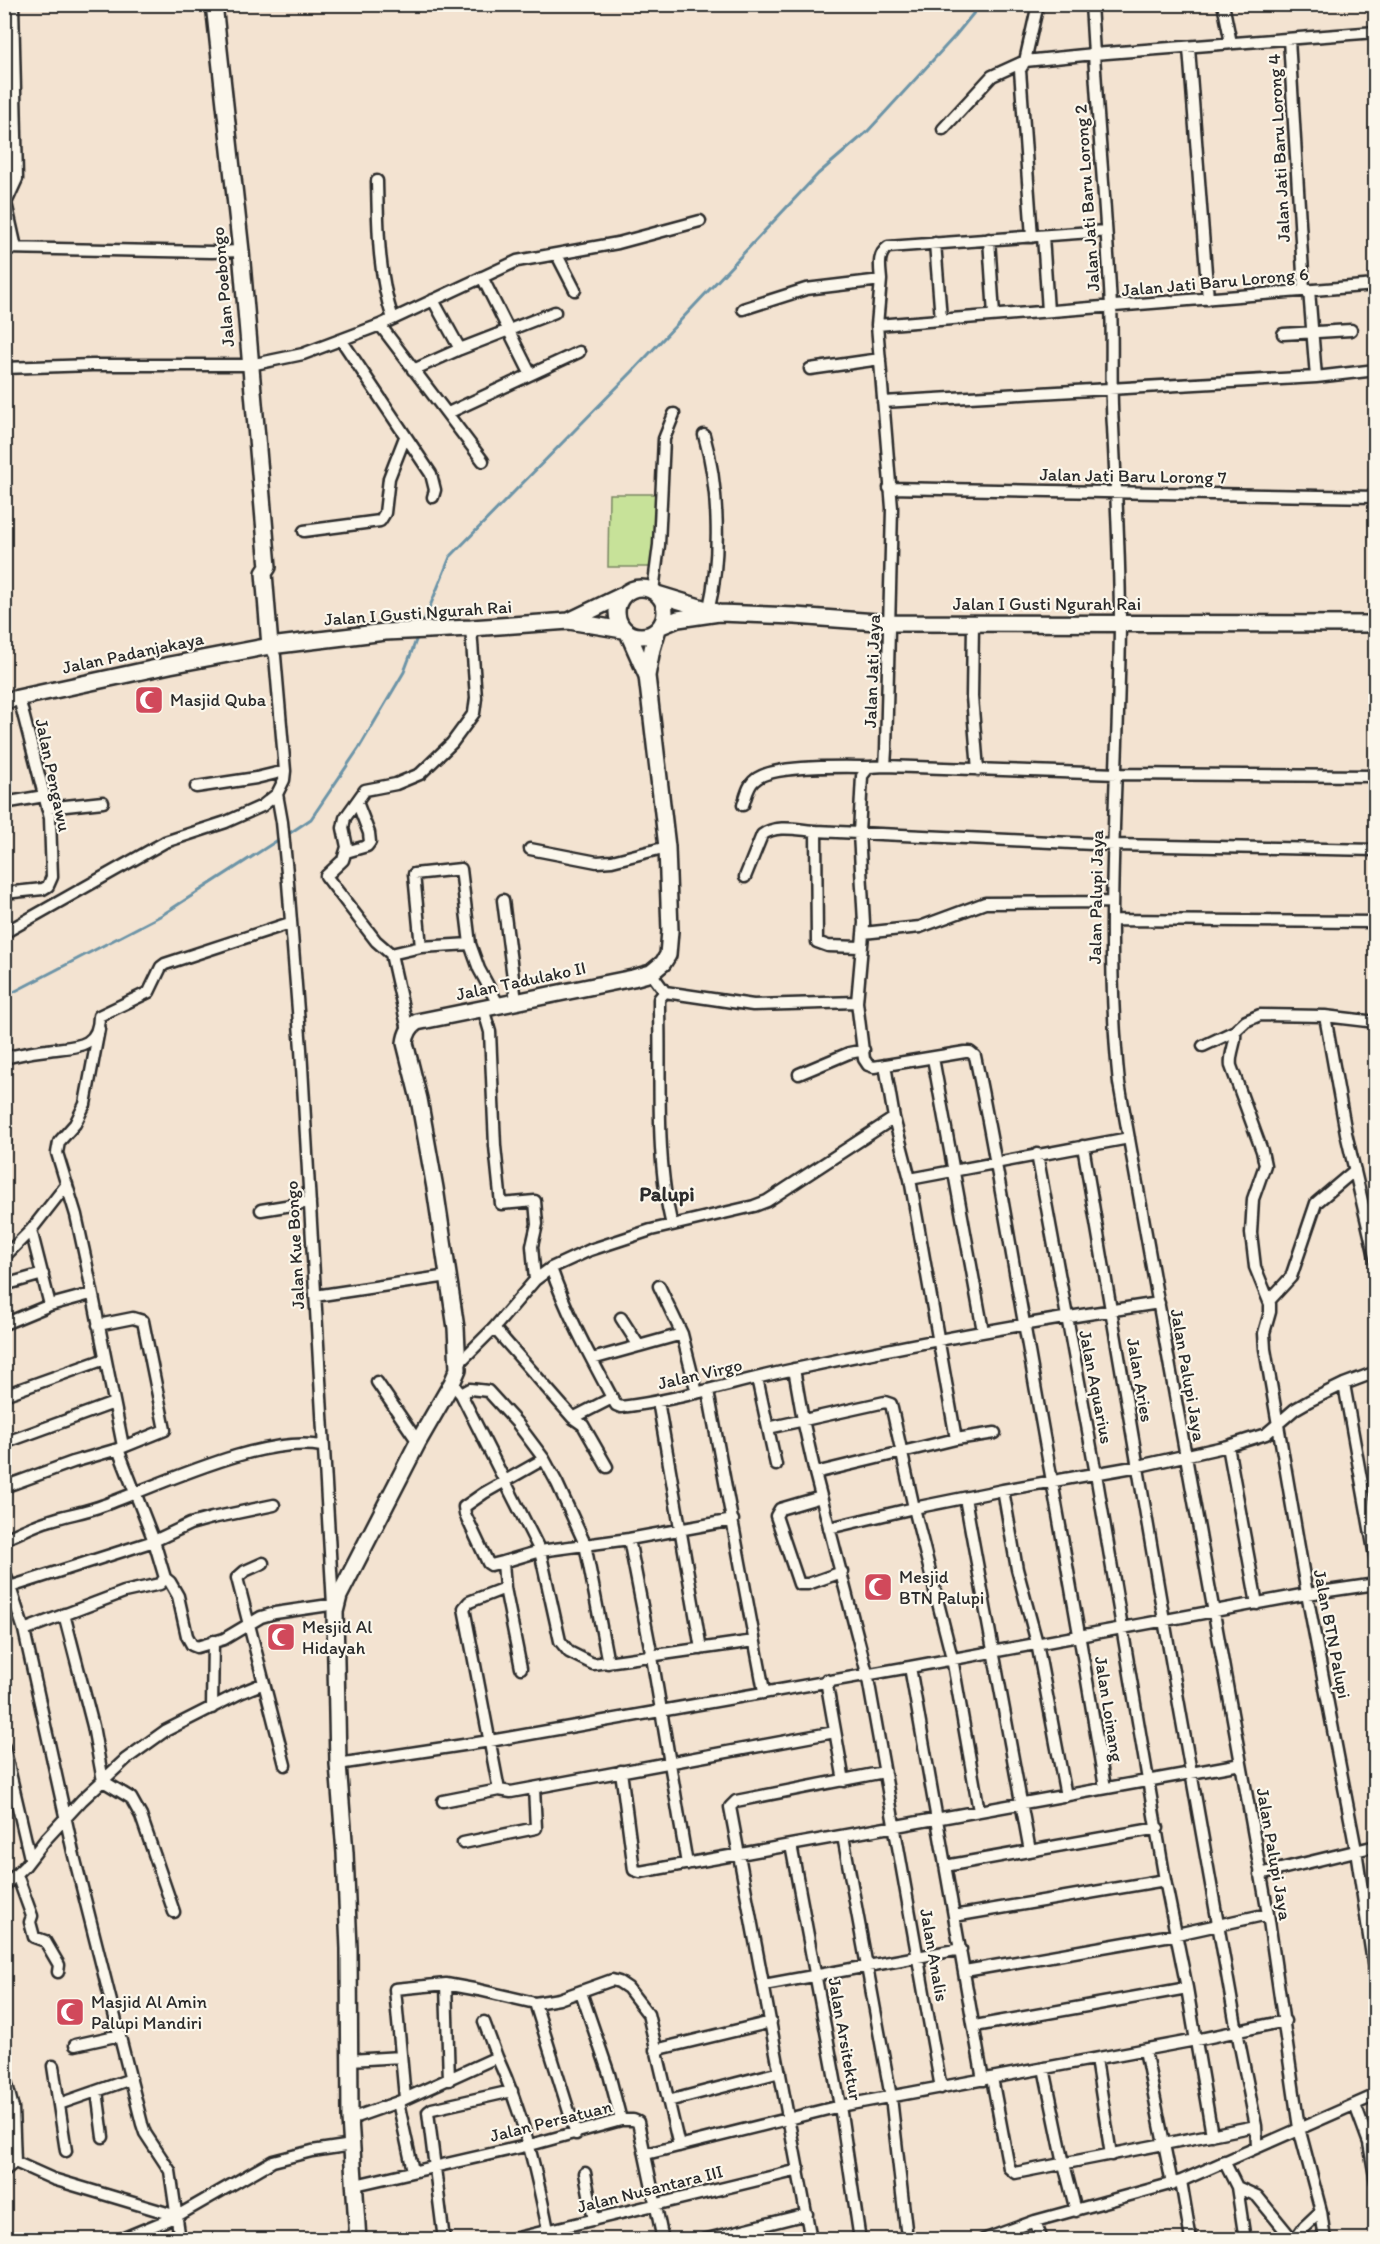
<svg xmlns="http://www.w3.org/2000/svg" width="1380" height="2244" viewBox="0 0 1380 2244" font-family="Itim,sans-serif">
	<rect width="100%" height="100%" fill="#f3e3d1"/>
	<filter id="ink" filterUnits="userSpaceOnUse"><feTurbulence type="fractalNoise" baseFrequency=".0167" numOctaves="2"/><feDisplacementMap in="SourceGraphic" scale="12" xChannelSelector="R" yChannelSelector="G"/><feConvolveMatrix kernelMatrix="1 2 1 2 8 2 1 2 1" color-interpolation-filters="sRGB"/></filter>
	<g filter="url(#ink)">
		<path fill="#c7e299" stroke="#798662" stroke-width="1.5" d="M609,494H658L657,567H608Z"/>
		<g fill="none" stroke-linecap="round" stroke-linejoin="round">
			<path stroke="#6c94a7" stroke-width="3" d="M422,626L450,557L632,372L818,174L868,131L955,36L981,4
				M287,835L311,819L359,748L404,672L418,635
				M4,997L162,915L281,838"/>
			<g stroke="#2b2b2b" stroke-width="15">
				<path id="street" d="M13,4L17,179L6,203L16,248
					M1223,4L1231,43
					M1289,39L1304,290
					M1189,48L1208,299
					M943,129L992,76L1025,61L1038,4
					M377,181C378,228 378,274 393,319
					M1043,236L1048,311
					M1032,237L1020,70L1025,61L1094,54L1091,4
					M989,239L994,315
					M935,243L941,319
					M4,248L212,252L241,251
					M557,255L575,290
					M482,277L530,373
					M881,280C880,267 877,255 888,247L1105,231
					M1309,290L1316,377
					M433,300L460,349
					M743,309L806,289L881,280L877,325L892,508L886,750L885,766L869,767L862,776L859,833L864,923L857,1002
					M380,325L483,461
					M877,325L1376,285
					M1283,334L1351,330
					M342,341L431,474L435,490L433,497
					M4,368L92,365H250L303,354L380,325L517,261L618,243L700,221
					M810,369L880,359
					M413,370L460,349L555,312
					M883,402L1316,377L1376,370
					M448,413L579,352
					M704,435C719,487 721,556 709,608
					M889,488L1376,497
					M304,531L380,521L385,513L389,478L405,437
					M653,591L659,545L664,439L674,414
					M973,623L972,697L978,770
					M885,766L1117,774L1376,776
					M196,787L256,778L285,771
					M277,794L282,822L288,883L301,1049L333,1605
					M4,803L44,796
					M743,805C746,797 748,785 755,780C772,764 847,767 872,767
					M47,808L103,802
					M530,849L597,862L612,861L667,847
					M346,852L367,846L370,842L369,833L357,802
					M745,877L762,835C776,824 799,830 816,831
					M4,893L43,889L48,886L52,877L50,818L19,698
					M503,900L516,1001
					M1112,920L1376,922
					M4,933L165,842L226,822L262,806L277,794L284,780L285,771L275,656L270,646
					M863,933L920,927L985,903L1112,902
					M470,944L479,969L498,1004
					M861,947L828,946L817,942L816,831L1114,845L1376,850
					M391,954L421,947L470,944L461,869L414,874L421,947
					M651,973L665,992L753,1005L857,1002L864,1059L868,1065L874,1067L965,1052H970L975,1056C994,1145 1008,1234 1024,1323C1051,1478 1080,1633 1105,1788
					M665,992L659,999V1012C661,1080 655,1160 672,1225
					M483,1008L490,1032L495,1146L501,1204L535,1201L537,1224L532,1246L535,1280
					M1325,1016L1346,1133L1376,1261
					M99,1029L85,1104L75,1124L59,1142L57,1153L76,1215L86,1261L123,1446
					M408,1030L391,954L376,941L326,876L343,860L347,847L343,828L345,818L365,790L396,784L420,774L452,743L474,713L476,698L471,628
					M1235,1031C1237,1043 1229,1053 1231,1066L1262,1151L1265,1165L1253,1199L1251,1233L1255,1267L1270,1304V1312L1264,1333L1265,1349L1307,1594L1356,1850L1376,1983
					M1203,1046L1235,1031L1246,1021L1260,1015L1325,1016L1376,1022
					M4,1058C18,1055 33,1051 47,1050C73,1046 99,1050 99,1016L149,992L161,967L165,964L290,923
					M933,1058L983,1331
					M885,1065L894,1118L910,1179L956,1439
					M799,1074L849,1053L864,1050
					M4,1140L5,1141
					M1083,1146L1164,1620L1237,2031L1256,2126L1257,2147
					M1037,1154L1096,1474L1165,1880L1187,1988L1212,2135
					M910,1179L1129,1138
					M261,1210L310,1202
					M31,1230L50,1305
					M4,1257L31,1230L67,1184
					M551,1268C567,1315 592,1360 616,1405L621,1407C680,1400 737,1381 795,1369C916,1343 1037,1321 1159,1303
					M4,1285L43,1274
					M659,1286L682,1334
					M315,1296L448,1276
					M1269,1301L1291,1277L1316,1203L1355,1170
					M621,1318L639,1346
					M4,1324L50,1305L91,1294
					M494,1328L573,1418
					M592,1359L682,1334L697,1393
					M458,1364L494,1328L535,1280L551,1268L590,1250L651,1230L754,1206L767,1201L894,1118
					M794,1369L803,1420L815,1473
					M757,1378L776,1465
					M377,1382L418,1442
					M452,1383L461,1394L540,1551L560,1641L569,1652L593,1664L754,1641
					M1344,1384L1376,1562
					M708,1391L764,1691
					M461,1394L470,1389L488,1391L517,1423L544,1459L557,1483L585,1544L608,1663
					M4,1395L105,1359
					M658,1401C672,1483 687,1566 701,1649
					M768,1428L885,1402L891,1404L914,1508L952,1658L979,1811
					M4,1443L114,1403
					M1228,1446L1257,1604
					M118,1449L154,1541L165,1578L170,1582L178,1596L187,1636L192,1645L197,1647L224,1639L261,1617L275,1613L336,1604
					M607,1467L583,1425L573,1418L612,1398
					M4,1487L73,1462L118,1449L165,1430L143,1321L133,1318L98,1325
					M1003,1490L1017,1569L1037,1643L1066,1796
					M821,1497L780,1509L776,1516L799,1584H808L842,1572
					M965,1498L1030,1851
					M829,1528L914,1508L1003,1490L1139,1466L1228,1446L1266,1434L1295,1409L1309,1401L1344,1384L1376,1372
					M4,1539C20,1533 35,1524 51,1520C68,1514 87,1512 104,1505C162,1484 262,1435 322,1446
					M629,1539L652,1657L687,1864
					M503,1562L491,1565L488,1563L465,1514L464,1507L484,1493L544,1459
					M263,1563L245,1571L237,1578L264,1683
					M4,1571L10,1587L4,1589
					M505,1588L469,1602L464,1608L499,1790L511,1792L835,1732
					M64,1614L93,1726L103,1781L131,1798L141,1816L174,1912
					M24,1630L124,1592L160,1584L165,1578
					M910,1667L983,2080
					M521,1668L505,1588L503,1562L540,1551L629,1539L733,1520
					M826,1680L844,1781
					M212,1708L213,1641
					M4,1747L30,1858
					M338,1764L490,1741L910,1667L1307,1594L1376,1584
					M621,1771L634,1870L640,1872L1241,1764
					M443,1801L499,1790
					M843,1836L891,2097L906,2229
					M463,1843L536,1828L534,1788
					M791,1845L840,2106L860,2240
					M945,1866L1158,1828
					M1260,1874L1376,1846
					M17,1875L32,1916L30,1922L34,1937L45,1941L59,1965L58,1972
					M4,1886L25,1866L46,1839L82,1800L126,1759L165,1731L240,1693L264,1683L285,1765
					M954,1916L1165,1880
					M965,1971L1177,1934L1268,1914
					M446,1984L449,2080
					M764,1985L961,1949
					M581,1992L609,2074L621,2120
					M535,2003L576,2134
					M484,2022L497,2057
					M975,2026L1187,1988
					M75,2045L120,2035
					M655,2050L771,2022
					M1145,2050L1172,2184
					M1096,2059L1111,2155
					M350,2060L401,2057
					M53,2066L66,2151
					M1044,2068L1064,2164L1076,2211
					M4,2073L13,2108L15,2162L4,2171
					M992,2078L1009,2168L1015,2173L1256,2126
					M941,2088L867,1673L815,1473L956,1439L995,1433
					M97,2091L103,2137
					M405,2098L395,1989L446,1984L479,1990L535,2003L559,1999L612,1980L619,1982L628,1988L648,2014L679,2146
					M668,2101L780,2072
					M398,2102L413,2171
					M59,2104L131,2079
					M1355,2105L1369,2143L1376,2182
					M350,2119L398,2102L497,2057C523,2113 536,2170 548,2230
					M646,2154L840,2106L1196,2040L1285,2021
					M1224,2161L1237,2187L1245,2240
					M15,2162L53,2179L177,2216
					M585,2173L594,2220
					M1181,2181L1191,2240
					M355,2185L530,2145L621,2120H633L638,2122L663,2240
					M1237,2187L1257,2196L1293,2240
					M1035,2221L1042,2240
					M119,2240L177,2216L273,2161L312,2151L352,2145
					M180,2240L170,2171L145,2133L142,2124L73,1852L24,1630L10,1587L154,1541L190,1524L212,1518L274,1505
					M444,2240L428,2112L432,2109L512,2091
					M509,2240L799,2170
					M703,2240L807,2214
					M811,2240L730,1807L736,1801L884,1772
					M983,2240L1035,2221L1181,2181L1376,2095
					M1295,2240L1304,2227L1321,2211
					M1325,2240L1321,2211L1299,2128L1268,1914L1119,1083C1103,930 1119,776 1120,623C1120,557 1116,492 1113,426C1110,387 1113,347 1111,307C1107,223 1099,138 1094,54L1376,32"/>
			</g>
			<g stroke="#2b2b2b" stroke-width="20">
				<path id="secondary" d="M214,4L241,251L268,567L264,573L270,646
					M617 612a24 24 0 1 1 48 0a24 24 0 1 1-48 0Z
					M657,594L716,612
					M569,621L623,595
					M661,626L678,619L719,613L795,616L890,623L1376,624
					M647,676L652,649L658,629
					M4,701L170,665L270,646L385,632L471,628L569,621L623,630
					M358,2240L350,2119L349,1949L345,1853L338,1764L335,1612L339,1596L418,1442L452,1383L458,1369L456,1328L435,1188L419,1099L405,1043C406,1034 409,1027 417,1022L633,978L651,973L663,963L668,955L670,931L667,847L647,676L628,633"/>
			</g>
			<use href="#street" stroke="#fbf7ec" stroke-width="10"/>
			<use href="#secondary" stroke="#fbf7ec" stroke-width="15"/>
		</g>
	</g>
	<defs>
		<g id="mosque-square" transform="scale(1.5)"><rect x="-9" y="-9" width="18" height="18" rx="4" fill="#d1495b" stroke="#fbf7ec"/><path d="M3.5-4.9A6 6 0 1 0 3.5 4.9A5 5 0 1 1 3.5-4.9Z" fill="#fff"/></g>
	</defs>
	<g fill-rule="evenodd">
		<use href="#mosque-square" x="149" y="700"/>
		<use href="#mosque-square" x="878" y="1587"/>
		<use href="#mosque-square" x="281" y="1637"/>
		<use href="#mosque-square" x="70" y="2012"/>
	</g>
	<g text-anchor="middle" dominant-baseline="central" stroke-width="4.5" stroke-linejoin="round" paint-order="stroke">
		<g font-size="18" fill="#2b2b2b" stroke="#fbf7ec">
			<text transform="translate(1279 148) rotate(-93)">Jalan Jati Baru Lorong 4</text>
			<text transform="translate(1087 198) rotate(-94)">Jalan Jati Baru Lorong 2</text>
			<text transform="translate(1215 282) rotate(-5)">Jalan Jati Baru Lorong 6</text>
			<text transform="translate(223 287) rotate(-95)">Jalan Poebongo</text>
			<text transform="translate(1133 476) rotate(1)">Jalan Jati Baru Lorong 7</text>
			<text x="1047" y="604">Jalan I Gusti Ngurah Rai</text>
			<text transform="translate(418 613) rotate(-4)">Jalan I Gusti Ngurah Rai</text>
			<text transform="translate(133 653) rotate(-12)">Jalan Padanjakaya</text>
			<text transform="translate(872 671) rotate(-88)">Jalan Jati Jaya</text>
			<text transform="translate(53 775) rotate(78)">Jalan Pengawu</text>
			<text transform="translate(1096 897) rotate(-89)">Jalan Palupi Jaya</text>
			<text transform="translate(521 981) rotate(-12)">Jalan Tadulako II</text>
			<text transform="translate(295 1245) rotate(-93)">Jalan Kue Bongo</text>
			<text transform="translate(700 1374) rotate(-13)">Jalan Virgo</text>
			<text transform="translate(1188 1375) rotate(80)">Jalan Palupi Jaya</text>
			<text transform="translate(1140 1380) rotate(80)">Jalan Aries</text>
			<text transform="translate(1096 1387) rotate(79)">Jalan Aquarius</text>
			<text transform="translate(1332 1634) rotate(79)">Jalan BTN Palupi</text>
			<text transform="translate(1109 1709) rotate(81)">Jalan Loinang</text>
			<text transform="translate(1274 1854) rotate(80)">Jalan Palupi Jaya</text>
			<text transform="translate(934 1955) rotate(80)">Jalan Analis</text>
			<text transform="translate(845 2039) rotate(80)">Jalan Arsitektur</text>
			<text transform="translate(551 2121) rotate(-14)">Jalan Persatuan</text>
			<text transform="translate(650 2189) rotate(-14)">Jalan Nusantara III</text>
		</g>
		<g font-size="18" fill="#2b2b2b" stroke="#fbf7ec" text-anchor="start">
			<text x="170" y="700">Masjid Quba</text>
			<text x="899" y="1577">Mesjid<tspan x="899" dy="21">BTN Palupi</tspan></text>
			<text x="302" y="1627">Mesjid Al<tspan x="302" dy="21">Hidayah</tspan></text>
			<text x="91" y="2002">Masjid Al Amin<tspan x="91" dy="21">Palupi Mandiri</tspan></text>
		</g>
		<g font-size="21" font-weight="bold" fill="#2b2b2b" stroke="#fbf7ec">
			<text x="667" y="1193">Palupi</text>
		</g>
	</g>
	<rect width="1380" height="2244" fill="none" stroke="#fbf7ec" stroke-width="24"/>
	<rect x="12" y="12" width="1356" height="2220" fill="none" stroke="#2b2b2b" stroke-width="2" filter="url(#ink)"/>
</svg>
